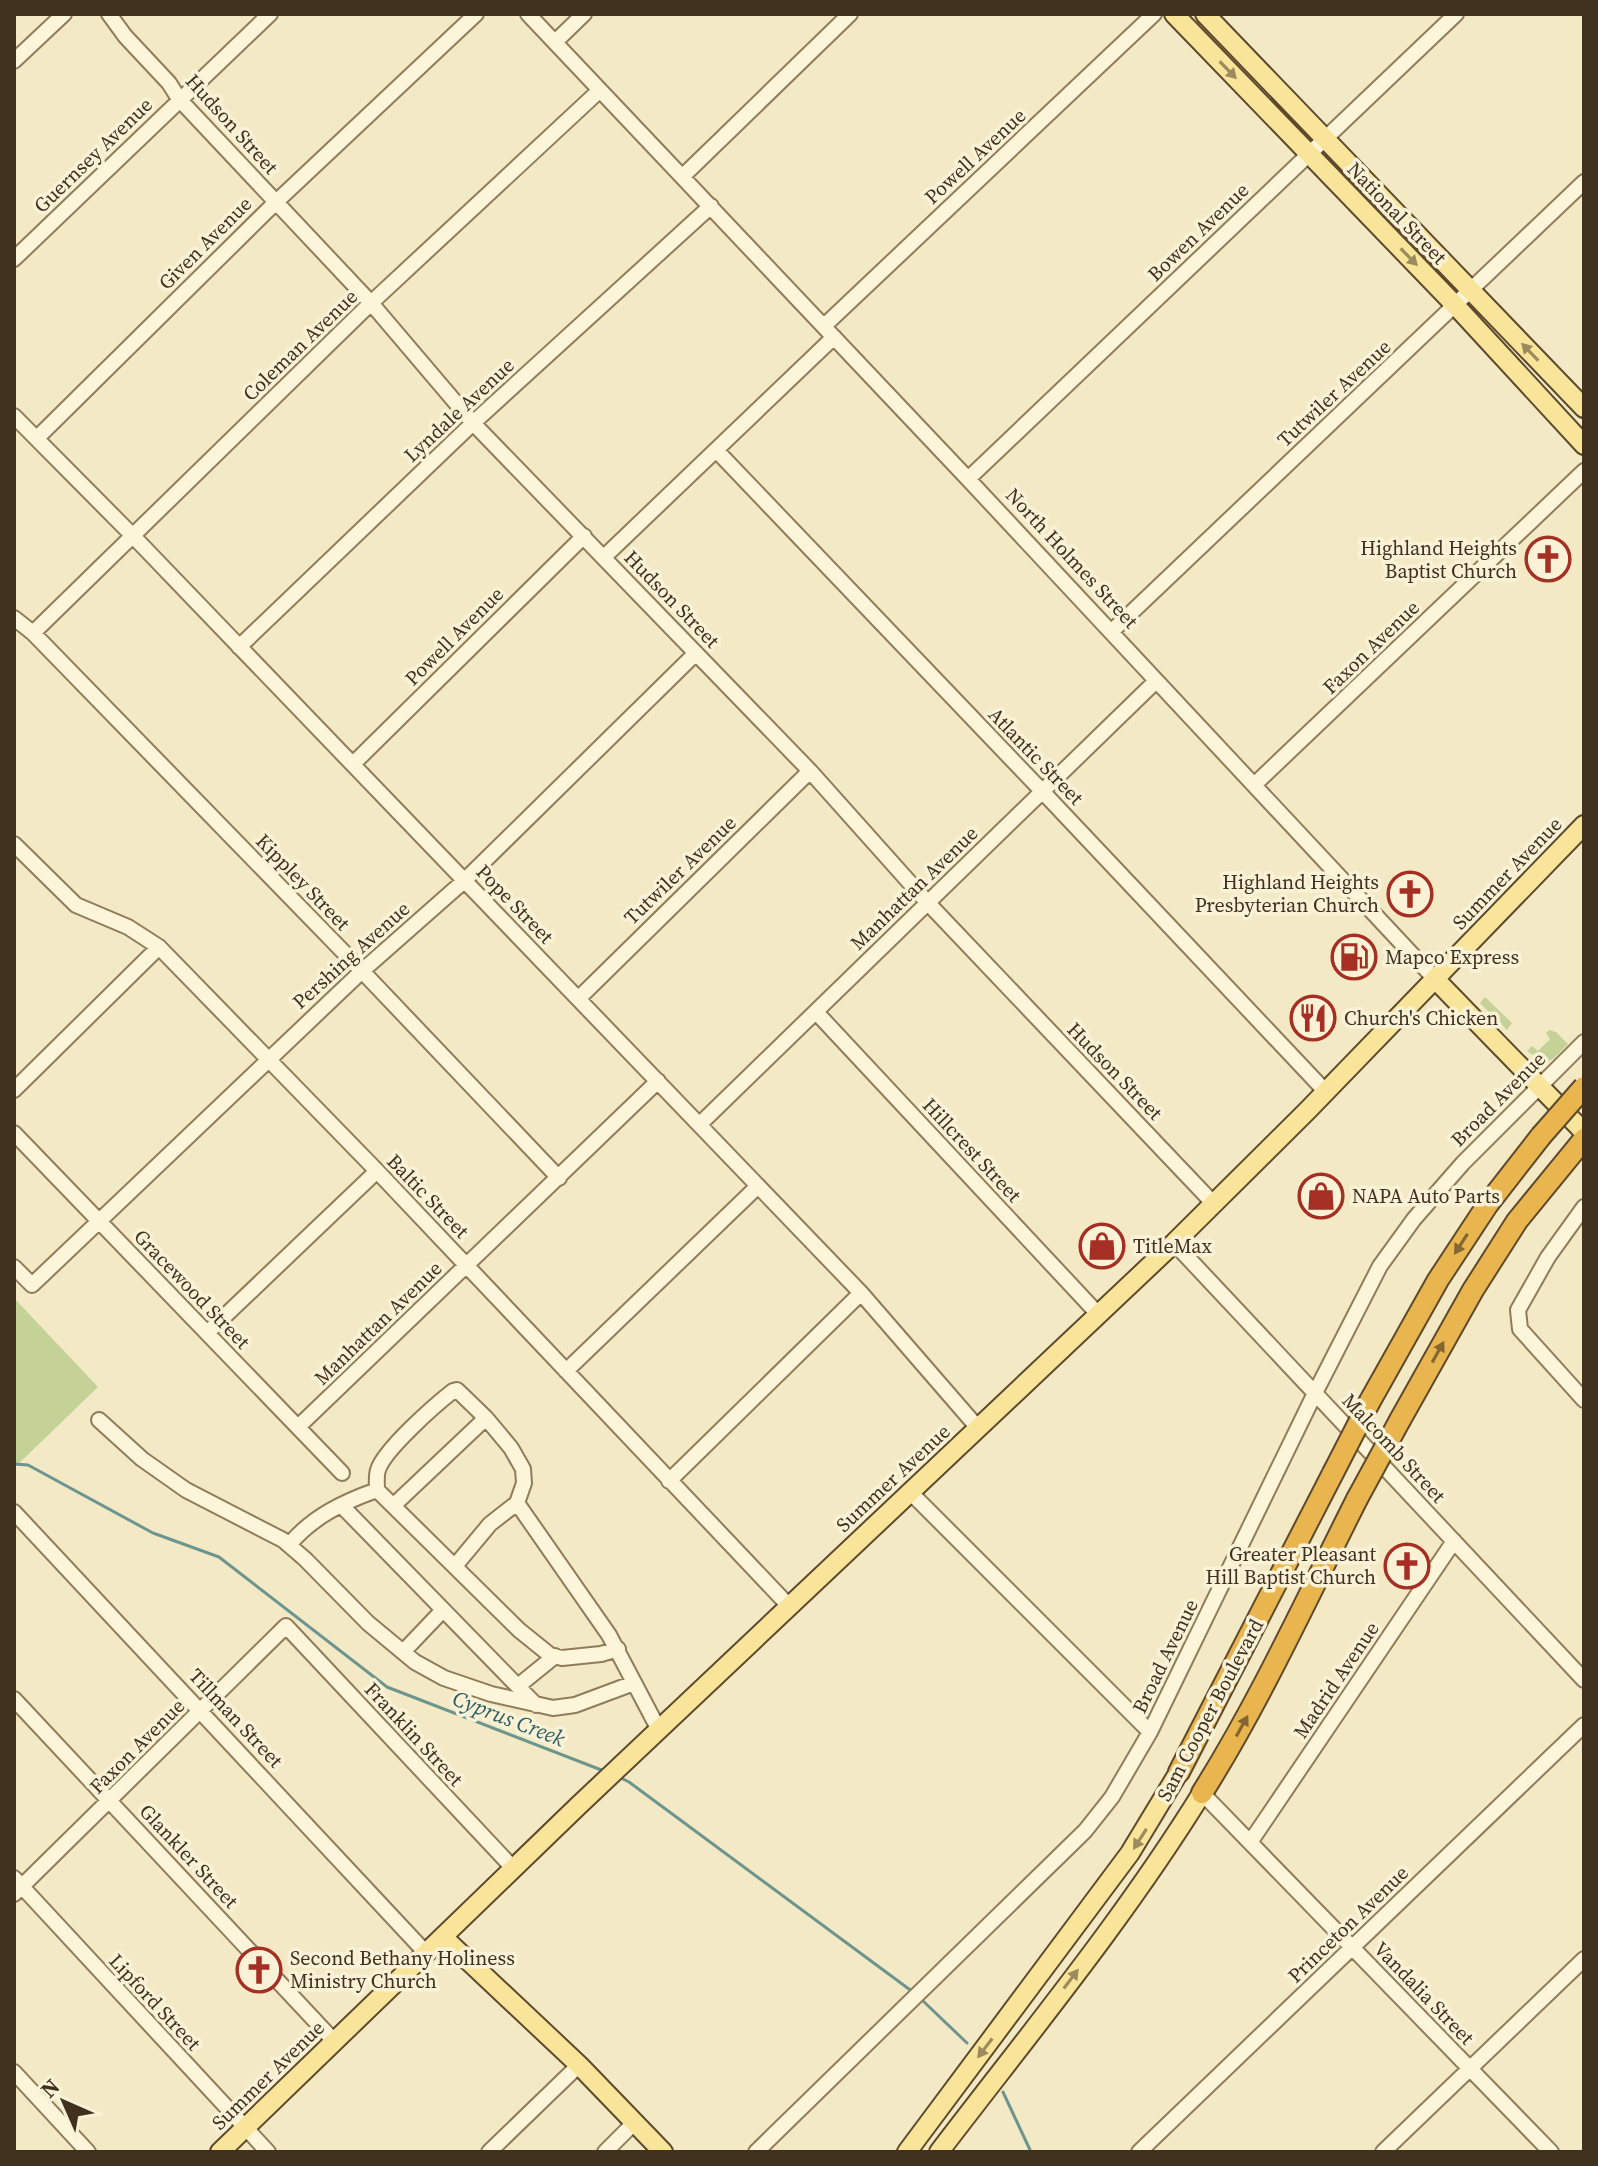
<svg xmlns="http://www.w3.org/2000/svg" width="1598" height="2166" viewBox="0 0 1598 2166" font-family="'Source Serif 4',serif">
	<rect width="100%" height="100%" fill="#f3eac5"/>
	<path fill="#c5d297" d="M1485,997L1512,1023L1507,1030L1480,1003Z
		M1549,1030L1556,1032L1568,1044L1553,1059L1544,1063L1527,1051L1532,1046L1538,1051L1550,1039L1546,1033Z
		M14,1298L98,1387L14,1468Z"/>
	<g fill="none" stroke-linecap="round" stroke-linejoin="round">
		<path stroke="#6d958f" stroke-width="3" d="M14,1464L28,1465L153,1533L219,1557L387,1687L604,1771
			M619,1777L629,1782L913,1992
			M922,2000L967,2043
			M1003,2092L1031,2152"/>
		<g stroke="#907c59" stroke-width="18">
			<path id="minor" d="M109,14L125,36L169,83L179,99L371,303L473,423L810,771L927,902L1214,1204
				M528,14L968,479L1435,979
				M555,42L584,14
				M14,61L64,14
				M683,176L850,14
				M14,259L270,14
				M824,326L1154,14
				M14,416L133,536L861,1293L978,1428
				M37,438L276,202L476,14
				M716,450L1042,791L1326,1092
				M968,479L1456,14
				M604,557L834,337
				M14,618L33,633L362,971L559,1178
				M1111,632L1584,182
				M33,633L371,303L600,90
				M239,647L473,423L711,206
				M353,764L584,536
				M1254,785L1584,471
				M14,844L76,905L128,927L159,947L377,1171L789,1606
				M579,998L810,771
				M816,1012L1098,1314
				M14,1090L159,947
				M700,1124L1156,681
				M14,1133L342,1473
				M1584,1207L1548,1257L1518,1310L1520,1329L1584,1400
				M1174,1243L1584,1680
				M14,1267L32,1285L362,971L464,881L696,653
				M207,1333L377,1171
				M566,1371L758,1186
				M99,1420L142,1459L186,1490L283,1540L305,1559L368,1623L415,1662L444,1678L491,1694L553,1708L575,1705L634,1683
				M298,1427L658,1081
				M669,1481L861,1293
				M377,1490L519,1630L550,1655L562,1658L601,1654L618,1649
				M377,1490C377,1484 376,1476 378,1470C384,1450 435,1405 453,1391L457,1390L486,1418
				M910,1492L1150,1732
				M517,1503L609,1635L659,1730
				M341,1505L536,1705
				M394,1505L486,1418L511,1448L523,1469L524,1483L517,1503L490,1524L455,1566
				M14,1512L426,1953
				M289,1545C312,1517 343,1502 377,1490
				M403,1652L443,1610
				M518,1686L555,1656
				M14,1699L334,2041
				M1202,1793L1551,2152
				M1251,1841L1454,1541
				M14,1878L268,2152
				M14,1894L286,1626L513,1868
				M14,2072L88,2152
				M489,2152L579,2065
				M605,2152L635,2122
				M756,2152L1085,1831L1112,1797L1150,1732L1315,1393L1380,1266L1414,1219L1463,1163L1584,1042
				M1139,2152L1584,1725
				M1383,2152L1584,1959"/>
		</g>
		<g stroke="#5e492d" stroke-width="22">
			<path id="major" d="M1174,14L1455,305L1584,445
				M1205,14L1584,408
				M1435,979L1584,1132
				M443,1937L579,2065L663,2152
				M220,2152L578,1806L1174,1243L1307,1111L1584,825
				M907,2152L1130,1853L1179,1772
				M939,2152C1029,2034 1124,1919 1202,1793"/>
		</g>
		<g stroke="#5e492d" stroke-width="24">
			<path id="highway" d="M1370,1401L1438,1280L1488,1204L1541,1136
				M1400,1420L1473,1290L1517,1221L1584,1139
				M1179,1772L1333,1473
				M1202,1793C1261,1699 1307,1598 1357,1499"/>
		</g>
		<use href="#minor" stroke="#fcf5da" stroke-width="14"/>
		<use href="#major" stroke="#f8e59a" stroke-width="18"/>
		<use href="#highway" stroke="#e9b54f" stroke-width="20"/>
		<g stroke="#5e492d" stroke-width="24" stroke-linecap="butt">
			<path id="highway-bridge" d="M1541,1136L1584,1087
				M1333,1473L1370,1401
				M1357,1499L1400,1420"/>
		</g>
		<use href="#highway-bridge" stroke="#e9b54f" stroke-width="20"/>
	</g>
	<defs><path id="oneway-solid" d="M-6-.8H1V-3.2L6.5 0L1 3.2V.8H-6Z" transform="scale(2)"/></defs>
	<g fill="#9c8b5c">
		<use href="#oneway-solid" transform="translate(1228 70) rotate(46)"/>
		<use href="#oneway-solid" transform="translate(1409 257) rotate(46)"/>
		<use href="#oneway-solid" transform="translate(1530 352) rotate(-134)"/>
		<use href="#oneway-solid" transform="translate(1140 1839) rotate(123)"/>
		<use href="#oneway-solid" transform="translate(1071 1979) rotate(-53)"/>
		<use href="#oneway-solid" transform="translate(985 2048) rotate(127)"/>
	</g>
	<g fill="#836632">
		<use href="#oneway-solid" transform="translate(1461 1244) rotate(123)"/>
		<use href="#oneway-solid" transform="translate(1438 1352) rotate(-61)"/>
		<use href="#oneway-solid" transform="translate(1242 1726) rotate(-61)"/>
	</g>
	<defs>
		<g id="church-ring" transform="scale(2.3)"><circle r="9.5" fill="#f9f2d6" stroke="#a52f22" stroke-width="1.5"/><path d="M-1.2-6h2.4v3.5h3.3v2.4h-3.3V6h-2.4V-.1h-3.3v-2.4h3.3Z" fill="#a52f22"/></g>
		<g id="fuel-ring" transform="scale(2.3)"><circle r="9.5" fill="#f9f2d6" stroke="#a52f22" stroke-width="1.5"/><path d="M-5.5-6h7V0h2V4h1.3V-2.5L3-4.5l.8-.8L6-3V5H2.5V1h-1V6h-7ZM-4.2-4.7v3.2H.2V-4.7Z" fill="#a52f22"/></g>
		<g id="restaurant-ring" transform="scale(2.3)"><circle r="9.5" fill="#f9f2d6" stroke="#a52f22" stroke-width="1.5"/><path d="M-5-6h1v4h1v-4h1v4h1v-4h1v5L-1.5 .5V6h-2V.5L-5-1ZM5-6V6H3V1.5H1.5Q1.5-4 5-6Z" fill="#a52f22"/></g>
		<g id="shop-ring" transform="scale(2.3)"><circle r="9.5" fill="#f9f2d6" stroke="#a52f22" stroke-width="1.5"/><path d="M-5-2.5h2.3a2.7 3.5 0 0 1 5.4 0H5L5.5 6h-11ZM-1.5-2.5h3a1.5 2.3 0 0 0-3 0Z" fill="#a52f22"/></g>
	</defs>
	<g fill-rule="evenodd">
		<use href="#church-ring" x="1548" y="559"/>
		<use href="#church-ring" x="1410" y="894"/>
		<use href="#fuel-ring" x="1354" y="957"/>
		<use href="#restaurant-ring" x="1313" y="1018"/>
		<use href="#shop-ring" x="1321" y="1196"/>
		<use href="#shop-ring" x="1102" y="1246"/>
		<use href="#church-ring" x="1407" y="1566"/>
		<use href="#church-ring" x="259" y="1970"/>
	</g>
	<g text-anchor="middle" dominant-baseline="central" stroke-width="7" stroke-linejoin="round" paint-order="stroke">
		<g font-size="20" fill="#3f311e" stroke="#f9f2d6">
			<text transform="translate(232 124) rotate(48)">Hudson Street</text>
			<text transform="translate(93 155) rotate(-44)">Guernsey Avenue</text>
			<text transform="translate(975 156) rotate(-43)">Powell Avenue</text>
			<text transform="translate(1397 213) rotate(46)">National Street</text>
			<text transform="translate(1198 232) rotate(-44)">Bowen Avenue</text>
			<text transform="translate(205 243) rotate(-45)">Given Avenue</text>
			<text transform="translate(300 345) rotate(-44)">Coleman Avenue</text>
			<text transform="translate(1334 393) rotate(-43)">Tutwiler Avenue</text>
			<text transform="translate(459 410) rotate(-43)">Lyndale Avenue</text>
			<text transform="translate(1072 558) rotate(47)">North Holmes Street</text>
			<text transform="translate(672 599) rotate(46)">Hudson Street</text>
			<text transform="translate(454 636) rotate(-45)">Powell Avenue</text>
			<text transform="translate(1371 647) rotate(-44)">Faxon Avenue</text>
			<text transform="translate(1036 756) rotate(46)">Atlantic Street</text>
			<text transform="translate(680 870) rotate(-44)">Tutwiler Avenue</text>
			<text transform="translate(1507 873) rotate(-46)">Summer Avenue</text>
			<text transform="translate(303 882) rotate(46)">Kippley Street</text>
			<text transform="translate(914 888) rotate(-44)">Manhattan Avenue</text>
			<text transform="translate(515 904) rotate(46)">Pope Street</text>
			<text transform="translate(351 955) rotate(-42)">Pershing Avenue</text>
			<text transform="translate(1115 1071) rotate(46)">Hudson Street</text>
			<text transform="translate(1498 1099) rotate(-45)">Broad Avenue</text>
			<text transform="translate(972 1150) rotate(47)">Hillcrest Street</text>
			<text transform="translate(428 1196) rotate(46)">Baltic Street</text>
			<text transform="translate(192 1289) rotate(46)">Gracewood Street</text>
			<text transform="translate(378 1323) rotate(-44)">Manhattan Avenue</text>
			<text transform="translate(1394 1448) rotate(47)">Malcomb Street</text>
			<text transform="translate(893 1478) rotate(-43)">Summer Avenue</text>
			<text transform="translate(1165 1656) rotate(-64)">Broad Avenue</text>
			<text transform="translate(1336 1680) rotate(-56)">Madrid Avenue</text>
			<text transform="translate(1210 1710) rotate(-62)">Sam Cooper Boulevard</text>
			<text transform="translate(236 1718) rotate(47)">Tillman Street</text>
			<text transform="translate(414 1734) rotate(47)">Franklin Street</text>
			<text transform="translate(137 1746) rotate(-45)">Faxon Avenue</text>
			<text transform="translate(189 1856) rotate(47)">Glankler Street</text>
			<text transform="translate(1348 1924) rotate(-44)">Princeton Avenue</text>
			<text transform="translate(1424 1993) rotate(46)">Vandalia Street</text>
			<text transform="translate(155 2002) rotate(47)">Lipford Street</text>
			<text transform="translate(268 2075) rotate(-44)">Summer Avenue</text>
		</g>
		<g font-size="20" fill="#3f311e" stroke="#f9f2d6" text-anchor="start">
			<text x="1517" y="548" text-anchor="end">Highland Heights<tspan x="1517" dy="23">Baptist Church</tspan></text>
			<text x="1379" y="882" text-anchor="end">Highland Heights<tspan x="1379" dy="23">Presbyterian Church</tspan></text>
			<text x="1385" y="957">Mapco Express</text>
			<text x="1344" y="1018">Church's Chicken</text>
			<text x="1352" y="1196">NAPA Auto Parts</text>
			<text x="1133" y="1246">TitleMax</text>
			<text x="1376" y="1554" text-anchor="end">Greater Pleasant<tspan x="1376" dy="23">Hill Baptist Church</tspan></text>
			<text x="290" y="1958">Second Bethany Holiness<tspan x="290" dy="23">Ministry Church</tspan></text>
		</g>
		<g font-size="22" font-style="italic" fill="#2c5e60" stroke="#f9f2d6">
			<text transform="translate(509 1718) rotate(21)">Cyprus Creek</text>
		</g>
	</g>
	<rect width="1598" height="2166" fill="none" stroke="#3f311e" stroke-width="32"/>
	<g transform="translate(64 2102) rotate(315)" stroke="#f9f2d6" stroke-width="6" paint-order="stroke">
	<path d="M0-6L14 30L0 20L-14 30Z" fill="#3f311e"/>
	<text y="-12" font-size="22" font-weight="bold" text-anchor="middle" fill="#3f311e">N</text>
	</g>
</svg>
